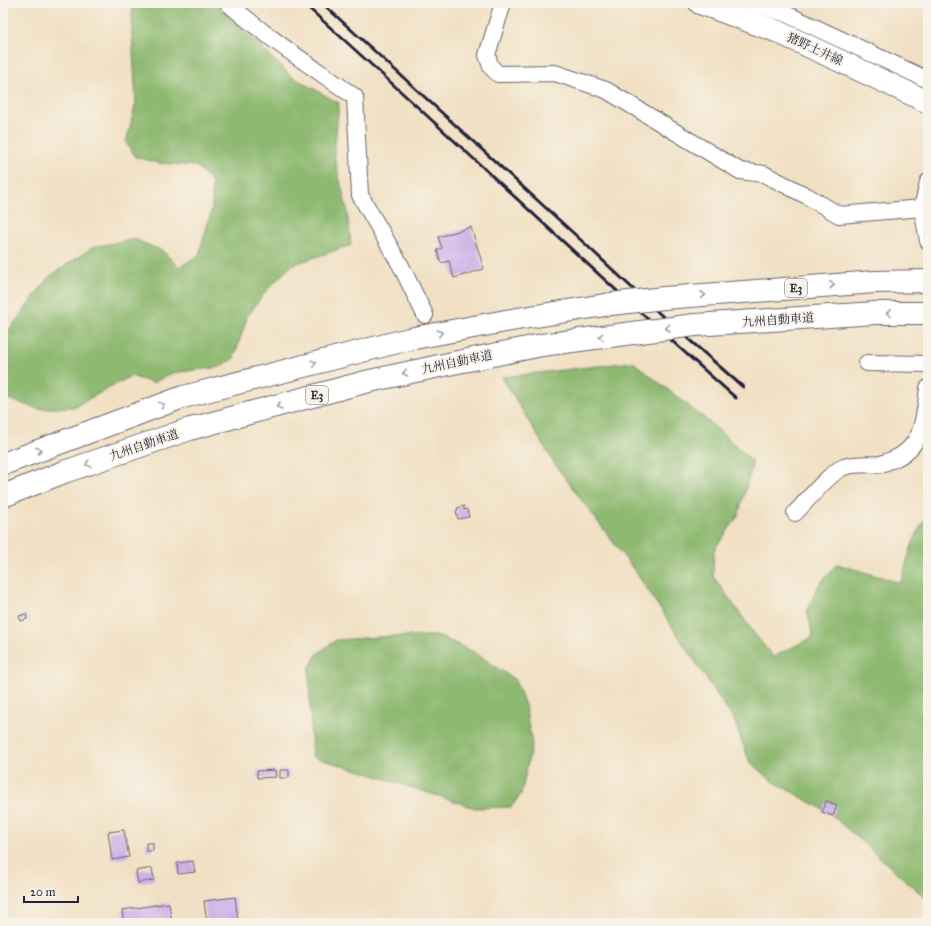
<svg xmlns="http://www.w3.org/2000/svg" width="931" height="926" viewBox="0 0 931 926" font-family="'IM FELL Great Primer','Noto Serif JP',serif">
	<rect width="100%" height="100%" fill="#f7f3e8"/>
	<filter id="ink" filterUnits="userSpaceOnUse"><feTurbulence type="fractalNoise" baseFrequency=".025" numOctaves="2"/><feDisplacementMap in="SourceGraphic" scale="8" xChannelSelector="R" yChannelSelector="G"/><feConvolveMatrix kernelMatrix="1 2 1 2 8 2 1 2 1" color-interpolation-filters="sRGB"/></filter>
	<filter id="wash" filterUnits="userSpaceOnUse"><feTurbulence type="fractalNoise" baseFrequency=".012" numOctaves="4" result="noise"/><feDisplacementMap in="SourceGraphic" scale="16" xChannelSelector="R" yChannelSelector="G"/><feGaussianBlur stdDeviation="0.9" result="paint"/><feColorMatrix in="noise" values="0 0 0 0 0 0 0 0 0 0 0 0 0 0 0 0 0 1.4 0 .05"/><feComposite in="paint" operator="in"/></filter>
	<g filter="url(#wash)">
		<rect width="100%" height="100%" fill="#f1e0c3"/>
		<path fill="#8eb971" stroke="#586e56" d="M132,3H215L291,76L339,103L334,156L347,209L351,245L292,265L266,291L247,317L234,358L220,367L172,373L153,383L131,376L74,407L38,409L5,398L3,395V338L49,277L93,247L134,239L163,251L179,267L199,255L212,208V182L196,166L158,163L136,157L126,143L136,102L132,34Z
			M633,362L714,426L753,462L738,516L714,550L713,576L754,633L773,657L813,637L807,610L818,586L837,564L901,583C908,556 912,538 928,515V900L828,812L774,782L750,763L734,720L637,574L554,463L502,377Z
			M395,636H439L474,652L515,680L525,705L532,744L521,794L511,807L475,808L364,772L313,757L311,736L309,669L317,654L336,640Z"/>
		<g id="blocks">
			<path fill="#ccb1e6" d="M471,227L484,269L454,278L449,261L441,263L437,250L442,248L438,237Z
				M464,506V510L467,509L469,517L458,519L456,511L458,510L457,508Z
				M26,614L27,619L21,621L19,616Z
				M275,770L276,777L257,778V771Z
				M280,770H289V778H280Z
				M826,801L837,805L833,816L822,812Z
				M124,830L129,857L112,860L108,832Z
				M146,843H153V851H146Z
				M193,861L195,872L178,874L177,863Z
				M152,868L154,880L138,883L136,871Z
				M235,897L238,920L219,923H207L204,901Z
				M169,903L172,923H124L122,910Z"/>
		</g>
	</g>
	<g filter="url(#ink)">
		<use href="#blocks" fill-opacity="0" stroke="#6a646b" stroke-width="1"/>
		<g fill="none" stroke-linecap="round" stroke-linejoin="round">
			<g stroke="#6a646b" stroke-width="18">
				<path id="minor" d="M228,3C267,38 313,67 355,97L360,195L401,266L425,315
					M503,3L487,55L491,67L498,74L555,73L606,90L740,171L764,174L807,196L839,215L922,208
					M752,3L784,13L928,80
					M928,182L922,208L928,241
					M867,363L928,364
					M795,513C806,502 831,471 844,467C856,463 868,465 881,464C884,463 888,461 892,460C924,447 924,418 928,388"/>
			</g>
			<g stroke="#6a646b" stroke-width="24">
				<path id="secondary" d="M700,3L776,31L928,102"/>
			</g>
			<g stroke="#6a646b" stroke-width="24">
				<path id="motorway" d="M664,298L875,282L928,281
					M695,325L875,313H928
					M3,464L183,397L409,339L511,320L611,304
					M3,496L64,472L190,429L365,382L453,363L542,345L640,332"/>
			</g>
			<use href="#minor" stroke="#fff" stroke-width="16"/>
			<use href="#secondary" stroke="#fff" stroke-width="22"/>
			<use href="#motorway" stroke="#fff" stroke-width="22"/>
			<path stroke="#22223b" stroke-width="3" d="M303,3C449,133 589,269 736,398
				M322,3L582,241L661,315L743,387"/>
			<g stroke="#6a646b" stroke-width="24" stroke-linecap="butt">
				<path id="motorway-bridge" d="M611,304L664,298
					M640,332L695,325"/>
			</g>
			<use href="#motorway-bridge" stroke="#fff" stroke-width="22"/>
		</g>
		<defs><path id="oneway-chevron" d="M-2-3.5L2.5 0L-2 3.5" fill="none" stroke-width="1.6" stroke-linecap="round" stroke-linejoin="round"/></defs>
		<g stroke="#9c9ca7">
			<use href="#oneway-chevron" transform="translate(832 285) rotate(-4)"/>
			<use href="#oneway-chevron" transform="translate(703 295) rotate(-4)"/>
			<use href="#oneway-chevron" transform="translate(889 313) rotate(179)"/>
			<use href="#oneway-chevron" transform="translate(668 328) rotate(173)"/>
			<use href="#oneway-chevron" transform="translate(440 333) rotate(-11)"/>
			<use href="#oneway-chevron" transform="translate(601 337) rotate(172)"/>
			<use href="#oneway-chevron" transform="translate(314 363) rotate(-15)"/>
			<use href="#oneway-chevron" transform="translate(405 373) rotate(167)"/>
			<use href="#oneway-chevron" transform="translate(162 405) rotate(-20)"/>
			<use href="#oneway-chevron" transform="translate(279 406) rotate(165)"/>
			<use href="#oneway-chevron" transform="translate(39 450) rotate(-21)"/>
			<use href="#oneway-chevron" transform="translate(88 464) rotate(161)"/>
		</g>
	</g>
	<g text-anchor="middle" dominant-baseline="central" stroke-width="4" stroke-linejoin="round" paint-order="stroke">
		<g fill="#f7f3e8" stroke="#62616f" stroke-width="1">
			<rect x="785" y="279" width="22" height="18" rx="3"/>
			<rect x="306" y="386" width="22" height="18" rx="3"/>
		</g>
		<g font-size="11" font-weight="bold" fill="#22223b">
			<text x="796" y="288">E3</text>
			<text x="317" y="395">E3</text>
		</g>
		<g font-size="12" fill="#22223b" stroke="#f7f3e8">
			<text transform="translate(815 49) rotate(25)">猪野土井線</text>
			<text transform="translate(778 320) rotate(-4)">九州自動車道</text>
			<text transform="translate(457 362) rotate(-12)">九州自動車道</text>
			<text transform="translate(144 445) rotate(-19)">九州自動車道</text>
		</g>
	</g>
	<rect width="931" height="926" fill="none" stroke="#f7f3e8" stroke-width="16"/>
	<path d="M24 896v6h54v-6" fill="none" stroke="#22223b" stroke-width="2"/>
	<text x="30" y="896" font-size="12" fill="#22223b" stroke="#f7f3e8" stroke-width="3" paint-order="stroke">20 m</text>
</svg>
